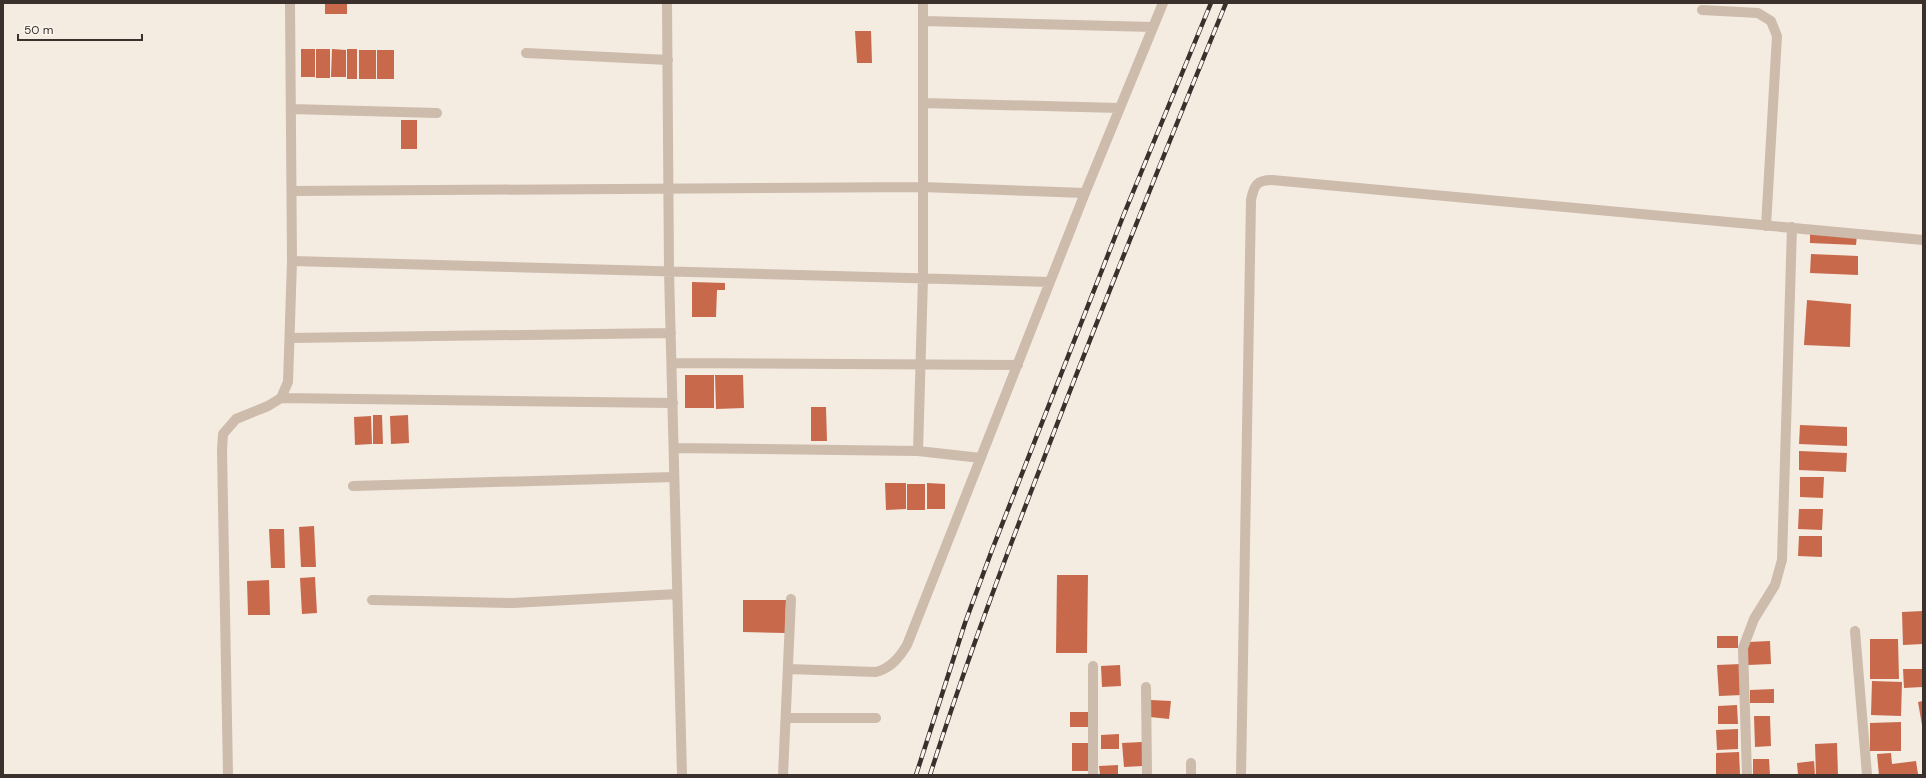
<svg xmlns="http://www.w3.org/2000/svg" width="1926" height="778" viewBox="0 0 1926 778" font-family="'DM Sans',sans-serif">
	<rect width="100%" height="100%" fill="#f4ebe1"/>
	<path fill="#c8694b" d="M325,4H347V14H325Z
		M855,31H871L872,63H857Z
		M301,49H315V77H301Z
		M316,49H330V78H316Z
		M332,49L346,50V77H331Z
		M347,49H357V79H347Z
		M359,50H376V79H359Z
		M377,50H394V79H377Z
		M401,120H417V149H401Z
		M1810,233L1857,235L1856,245L1810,243Z
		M1811,254L1858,256V275L1810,273Z
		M692,282L725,283V290H717L716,317H692Z
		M1807,300L1851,304L1850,347L1804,345Z
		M685,375H714V408H685Z
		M715,375H743L744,408L716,409Z
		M811,407H826L827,441H811Z
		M373,415H382L383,444H373Z
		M408,415L409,443L391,444L390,416Z
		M371,416L372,444L355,445L354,417Z
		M1800,425L1847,427V446L1799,444Z
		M1799,451L1847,453L1846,472L1799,470Z
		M1800,477H1824L1823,498L1800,497Z
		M885,483H906V509L886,510Z
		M927,483L945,484V509H927Z
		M907,484H925V510H907Z
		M1799,509H1823L1822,530L1798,529Z
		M314,526L316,567H301L299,527Z
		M269,529H284L285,568H271Z
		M1799,536H1822V557L1798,556Z
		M1057,575H1088L1087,653H1056Z
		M315,577L317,613L302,614L300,578Z
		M269,580L270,615H248L247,581Z
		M743,600H786L785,633L743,632Z
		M1923,611V644L1903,645L1902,612Z
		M1717,636H1738V648H1717Z
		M1870,639H1898L1899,679H1870Z
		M1770,641L1771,664L1748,665V642Z
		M1741,664L1742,695L1719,696L1717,665Z
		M1120,665L1121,686L1102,687L1101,666Z
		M1903,669H1922V687L1904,688Z
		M1872,681L1902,682L1901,716L1871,715Z
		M1774,689V703H1750V690Z
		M1151,700L1171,701L1169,719L1150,717Z
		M1923,701V725H1922L1918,702Z
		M1737,705L1738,724H1718V706Z
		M1070,712H1089L1090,727H1070Z
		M1754,716H1770L1771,746L1755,747Z
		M1901,722V751H1870V723Z
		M1738,729V749L1717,750L1716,730Z
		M1119,734V749H1101V735Z
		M1142,742L1143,766L1124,767L1122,743Z
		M1072,743H1089V771H1072Z
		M1837,743L1838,775H1816L1815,744Z
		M1739,752L1740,774L1716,775V753Z
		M1891,753L1892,764L1916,761L1918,774L1879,775L1877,754Z
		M1753,759H1769L1770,775H1753Z
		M1814,761L1815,775H1798L1797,763Z
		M1118,765V775H1100L1099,766Z"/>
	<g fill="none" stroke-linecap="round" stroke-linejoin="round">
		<path stroke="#cdbbac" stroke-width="10" d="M667,3L669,271L682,775
			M1702,10L1758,13L1771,21L1777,36L1766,226
			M924,21L1153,27
			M526,53L668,60
			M923,103L1119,108
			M291,109L437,113
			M292,191L922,187L1085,193
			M292,261L1050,282
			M290,338L671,333
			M672,363L1018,365
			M281,398L673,403
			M674,448L918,451L981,458
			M918,451L923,278V3
			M353,486L674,477
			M372,600L513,603L677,594
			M1855,631L1867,775
			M1093,666V775
			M788,669L876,672C891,668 899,658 907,645L1085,193L1163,3
			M1146,687L1147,775
			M786,718H876
			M228,775L222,451L223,434L236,419L268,406L281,398L288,382L292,261L290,3
			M783,775L791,599
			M1191,775V763
			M1241,775L1251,200C1254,185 1257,180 1272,180L1923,240
			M1747,775L1743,648L1754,619L1775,585L1782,560L1792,227"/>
		<g stroke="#3b302b" stroke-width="4.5">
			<path id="rail" d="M916,775L965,623L992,550L1124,214L1211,3
				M930,775C963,671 1001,568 1041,466C1100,311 1163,157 1226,3"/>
		</g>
		<use href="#rail" stroke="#fbf5ee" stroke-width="3" stroke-dasharray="9" stroke-linecap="butt"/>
	</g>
	<rect width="1926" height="778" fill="none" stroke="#3b302b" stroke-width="8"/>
	<path d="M18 34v6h124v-6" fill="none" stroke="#3b302b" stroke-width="2"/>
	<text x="24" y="34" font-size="12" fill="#3b302b" stroke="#fbf5ee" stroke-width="3" paint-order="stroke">50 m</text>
</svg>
